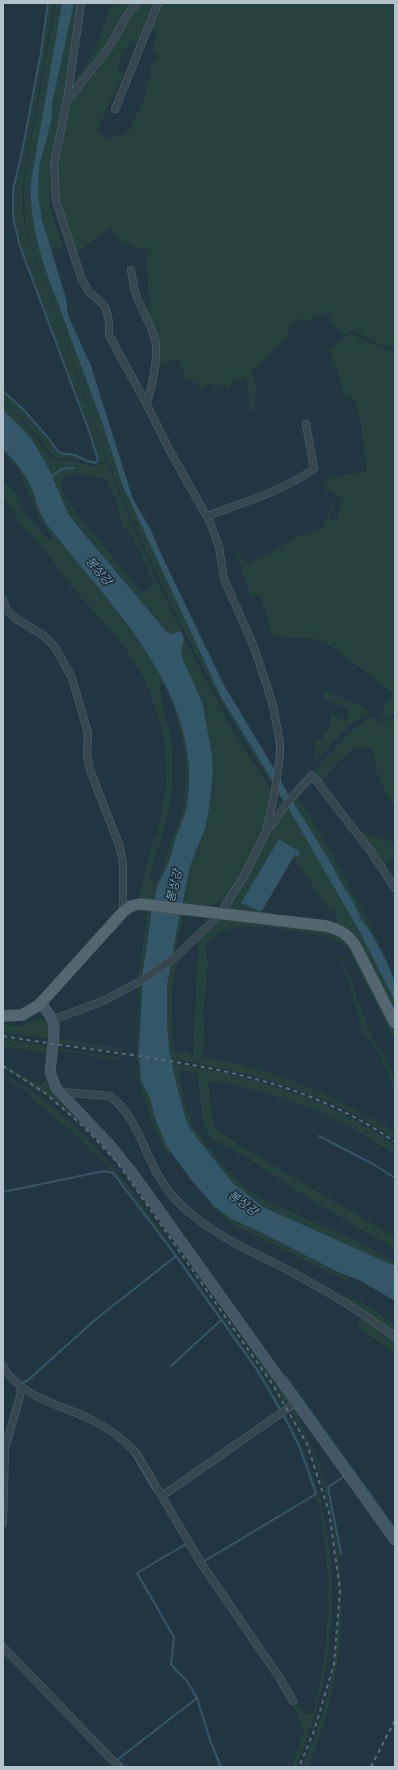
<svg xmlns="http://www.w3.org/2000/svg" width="398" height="1770" viewBox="0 0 398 1770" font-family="Jost,'Noto Sans KR',sans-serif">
	<rect width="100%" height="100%" fill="#223641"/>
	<path fill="#24413e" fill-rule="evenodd" d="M49,3H54L25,169C22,193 21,213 28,237L107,461C89,466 88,461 73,459C66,458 60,459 54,457L22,418L3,400V392L23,411L47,439L58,454L75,456L91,463H96L99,460L89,427L21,245L14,217V190L23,152L42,52Z
		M56,3H62L31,181C29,209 36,238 44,266L103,425L122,484L221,697L273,782V786C218,704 175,616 135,526L138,524L137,522H133L108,461L29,237C23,213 23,193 26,169Z
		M74,3H80L64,101L50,175V206L63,246L50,251C43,224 34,194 39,165C43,145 51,126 52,104Z
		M111,3H115L114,5L120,6L125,3H134L109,44L72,94L71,83C93,64 102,30 111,3Z
		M140,3H156L139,44L131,41L116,69L124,73L96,132L110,140L113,136L124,135L129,131L148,91L144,88L152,74L148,70L158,55L152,51L157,32L151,28L162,3H395V349C379,345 365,336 350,330L343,337C336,330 333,323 328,315L315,316L306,322L298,318L287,330L290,334L275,351L273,350L257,369L255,367L251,370L256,383L255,409L250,411L246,379L233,381L229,388L225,384L218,388L209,383L203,390L189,378L185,380L183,377L185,374L177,358L160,367C160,344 155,330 144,310L150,307L146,262L149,251L122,242L111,228L97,237L75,255L58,202L56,167L69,105L90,80L128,16Z
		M350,333L385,349L395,352V714L385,719L379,716L393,693L331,646L316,639L272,637L260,595L251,597L236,554L248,563L268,554L297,537L305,535L323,527L332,503L335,500L329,519L335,521L344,499L324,489L331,477L367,471L360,418L353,398L343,395L337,367L332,366L331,353L324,352L344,339Z
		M3,402L21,420L52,459L72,461L93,466L107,463C142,550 181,637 227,719C241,744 257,768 273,791C269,805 266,819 262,833C255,850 233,898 215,904C205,909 192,907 182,906L190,866L202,840L209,809L213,771L212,755L203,705L181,654L182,646L172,634L166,631L68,513L48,467L31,438L3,410ZM75,473L105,479L116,502L123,526L132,536L154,584L141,593L72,507C66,497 59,489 63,477Z
		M3,449L16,462L30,486L40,512L52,531L120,616L150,657L160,675L179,717L189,754L188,799L185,819L178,833L167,867L156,889L154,903L138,901L153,838L157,835L166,785L165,747L162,728L145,680L129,654L107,625L79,595L46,552L21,524L3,495V480L16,494L27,515L48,540L53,538L39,517L23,479L14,463L3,452ZM160,679C183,718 193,771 181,816C179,825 173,835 170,844C166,857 163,870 156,882L149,879C157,849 170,818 172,787C173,775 172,762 172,750C171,726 158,703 160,679Z
		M324,690L360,705L370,712C348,723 332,745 315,762V740L323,741V732L329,731L331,715L346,720L350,710L323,698Z
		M370,717L383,722L395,719V808L378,778L372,749L355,748C344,756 326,772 322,784L316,776L317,767L352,730Z
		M296,794C328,847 360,901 385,958L370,931L349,902L347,893L329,860L292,800Z
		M287,806L357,927L382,973L395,1001V1018L349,933L229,911L232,901L267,838ZM279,839L300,852L294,856L298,864L330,911H333L337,918L336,924L263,914L262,911H259L241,903Z
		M366,833L390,841L395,846V856L383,866L361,834Z
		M148,908H152C143,963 137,1018 141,1074V1080L150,1098L161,1133L171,1153L168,1154L163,1147L148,1110L138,1077L137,1043L139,1001L138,979Z
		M180,912H184L176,948L178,951L172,991L173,1044L176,1052L190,1053L193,1056L198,949L196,942L219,918L337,933L353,950L395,1032V1041L350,953L342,943L330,937L269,927H243L231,929L220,932L205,945L208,965L203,1015L205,1043L202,1057C272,1067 330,1094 390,1129L395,1132V1139C326,1091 257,1075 177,1059L179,1065C195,1066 211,1070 227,1074C287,1087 344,1109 395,1145V1155C378,1144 361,1132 342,1123C306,1104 249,1085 208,1081L213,1123L216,1129L244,1148L395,1237V1249L318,1204L247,1158L211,1138L206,1130L203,1122L197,1073L179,1070L184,1102L194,1129L227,1170L245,1188L259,1198L351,1238L395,1262V1266L263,1207L232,1182L191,1130L185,1117L175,1078L169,1048L167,1022V986Z
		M338,955L350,976L357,999L374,1041L386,1058L395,1079V1097L389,1075L375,1047L362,1032L352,992L343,965L337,956Z
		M38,1018C52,1018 49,1029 49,1039L3,1032V1024L21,1026Z
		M56,1038L121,1048L123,1052L56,1042Z
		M3,1039L49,1046L47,1054L3,1046Z
		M56,1048L123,1058L118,1060L55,1050Z
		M3,1064L38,1084L41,1085L45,1081L50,1090L107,1147L291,1401L288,1407L233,1324L114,1158L91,1134L58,1104L44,1094L3,1067Z
		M3,1073C94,1124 143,1207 202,1289C230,1328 261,1367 284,1410L282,1411L257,1370L132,1196L113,1173L75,1134L32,1099V1096L3,1076Z
		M210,1201C225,1220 247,1225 267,1236C294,1249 320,1264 347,1277L346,1280L234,1225L209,1205Z
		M335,1295C357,1296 378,1312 395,1325V1334Z
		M363,1317L395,1339V1354L357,1326Z
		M283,1374L395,1530V1535L281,1376Z
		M296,1409L302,1414L298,1418C308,1440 319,1462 326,1485C330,1497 332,1511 334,1524C350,1609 341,1686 308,1767H302C313,1741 323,1714 329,1687C347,1608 340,1518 308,1443C303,1432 297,1422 291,1411Z
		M286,1413C346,1528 346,1648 296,1767H291L304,1731L292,1703L295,1702L306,1715L313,1713C327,1656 332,1605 325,1546C323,1529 322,1511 315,1495L316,1494L306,1464L284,1414Z"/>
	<path fill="#345669" d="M62,3H74L52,104V118L39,167L38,193L42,220L66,298L68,315L91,366L133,499L152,532L162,556L224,685L275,770L273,782L221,697L122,484L103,425L44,266C36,238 29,209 31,181Z
		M3,410L31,438L48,467L68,513L81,530L166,631L172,634L180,631L184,638L181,654L203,705L212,755L213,771L209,809L205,829L190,866L182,906L154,903C155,898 155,893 157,888C159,880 164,874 167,866C171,857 173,847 176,837C181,824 187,812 188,797C200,693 115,611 56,536C49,528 43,519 39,510C36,502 34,493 30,485C23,471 14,460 3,449Z
		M280,779L289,796L284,802L276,789Z
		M292,800L329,860L347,893L349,902L370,931L385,958L395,981V1001L357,927L287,806Z
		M279,839L300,852L299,855L294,856L262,911H259L241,903Z
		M152,908L180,912L167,986V1022L169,1048L175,1078L185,1117L191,1130L232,1182L263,1207L395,1266V1301L359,1280L338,1272L268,1236L230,1218L215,1207L192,1181L167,1147L155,1118L150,1098L141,1080L139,1050L143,970Z"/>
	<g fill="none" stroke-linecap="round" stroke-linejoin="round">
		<path stroke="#345669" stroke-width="2" d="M3,391L24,410L48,438L59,453L75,455L87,461L95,463L98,460L88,428L20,246L13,217V190L22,152L41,52L48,3
			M52,476L62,469L74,468
			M319,1136L373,1164L395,1178
			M3,1192L104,1171L113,1173L173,1252L257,1370L281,1411
			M171,1366L220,1321
			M285,1376L395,1529
			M22,1383L27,1381L96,1319L175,1257
			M132,1453L153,1489
			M186,1544L137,1573L174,1637L171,1664L174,1668L187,1681L197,1698L211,1743L221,1767
			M341,1554L328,1487L345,1476
			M203,1562L316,1494L300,1448L284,1416
			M117,1760L124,1767
			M117,1760L197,1698"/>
		<path stroke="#345669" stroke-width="7" d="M345,894L356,915"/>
		<g stroke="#54656e" stroke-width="8">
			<path id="street" d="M67,100L72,95L110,46L127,15L137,3
				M115,109L158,3
				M131,270C133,280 134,292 138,300C154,336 161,338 153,379C151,387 150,395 146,403
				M208,516C244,502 282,491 314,469L306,424
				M3,600L7,610L15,618L44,636L55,647L72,678L88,733L87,754L90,770L119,845L123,863V912
				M270,827L287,803L312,775L372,853L395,888
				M52,1020L103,1001L139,982L177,956L220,914L244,876L266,832L275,791L280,755V743L273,706L266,683L254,647L224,579L219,547L210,522L170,451L146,403L109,335V322L106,309L103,304L88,291L81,277L56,201L54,165L67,100L81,3
				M59,1092L110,1096C134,1115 140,1140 153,1165C162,1185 177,1203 194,1216C218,1236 248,1250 276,1264C317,1285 358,1309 395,1337
				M3,1366C20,1397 58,1404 88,1418C107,1427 123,1438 137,1454L201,1563L279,1677L293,1701
				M162,1496L297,1402
				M3,1523L5,1448L19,1400L21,1391L20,1387
				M3,1647L119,1767"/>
		</g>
		<g stroke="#54656e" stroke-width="11">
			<path id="secondary" d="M41,1003L51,1017L54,1025V1035L50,1072L56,1088L108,1143L131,1171L395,1540"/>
		</g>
		<g stroke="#43535c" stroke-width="12">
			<path id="primary" d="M3,1016L22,1015L39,1005L123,912L131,906L140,904L326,926C339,929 347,934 355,945L395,1023"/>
		</g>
		<use href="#street" stroke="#364750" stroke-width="7"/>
		<use href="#secondary" stroke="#445764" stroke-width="10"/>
		<use href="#primary" stroke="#546670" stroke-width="11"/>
		<path stroke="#586c78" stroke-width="2" stroke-dasharray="4 4" stroke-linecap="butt" d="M3,1036C46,1043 89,1049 132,1055C229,1070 313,1085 395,1142
			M3,1066L45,1093L84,1127L117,1162L273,1385L307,1444L329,1512L340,1590L334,1664L314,1731L299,1767
			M371,1767L395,1720"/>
	</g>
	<g text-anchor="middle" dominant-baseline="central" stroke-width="3" stroke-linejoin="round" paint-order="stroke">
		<g font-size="12" font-style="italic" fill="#709ab1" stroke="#1b2c35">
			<text transform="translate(99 571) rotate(49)">봉상강</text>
			<text transform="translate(174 886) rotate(-76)">봉상강</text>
			<text transform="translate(243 1203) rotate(37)">봉상강</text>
		</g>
	</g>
	<rect width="398" height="1770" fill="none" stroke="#b3c2cb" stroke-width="8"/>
</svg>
